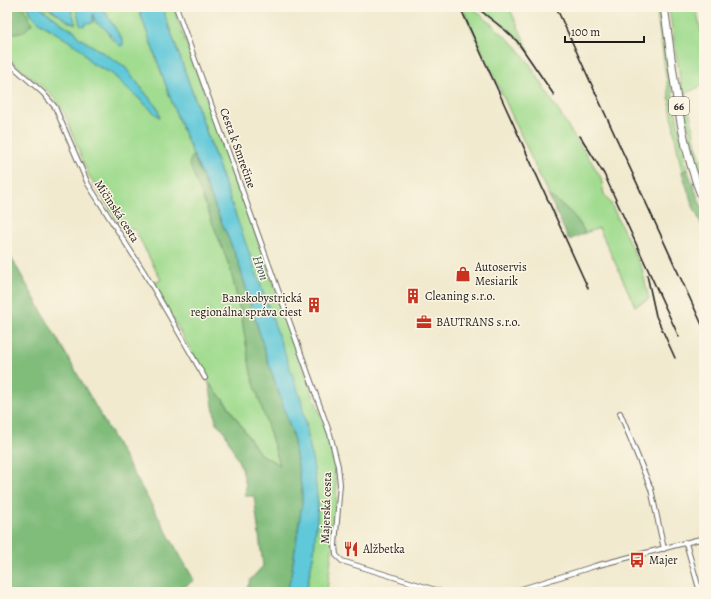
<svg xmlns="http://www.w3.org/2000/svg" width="711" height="599" viewBox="0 0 711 599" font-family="Alegreya,serif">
	<rect width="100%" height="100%" fill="#fcf5e5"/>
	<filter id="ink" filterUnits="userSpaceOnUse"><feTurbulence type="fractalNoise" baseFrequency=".025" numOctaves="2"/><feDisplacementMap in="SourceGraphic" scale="8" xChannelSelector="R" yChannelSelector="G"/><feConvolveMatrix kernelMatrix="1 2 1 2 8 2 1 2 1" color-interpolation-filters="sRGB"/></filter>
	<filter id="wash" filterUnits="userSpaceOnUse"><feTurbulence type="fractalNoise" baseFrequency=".012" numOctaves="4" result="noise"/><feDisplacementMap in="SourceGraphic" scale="16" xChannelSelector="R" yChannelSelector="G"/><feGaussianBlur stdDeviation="0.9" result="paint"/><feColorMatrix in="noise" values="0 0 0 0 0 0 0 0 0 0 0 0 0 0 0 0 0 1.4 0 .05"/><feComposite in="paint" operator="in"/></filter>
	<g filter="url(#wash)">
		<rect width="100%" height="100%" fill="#f1eacf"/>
		<path fill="#a1dc90" stroke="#5e7c56" d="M7,7H28L31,14L39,22L81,49L91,63L111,73L159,117L158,109L124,66L78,37L75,31L68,28L40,7C53,7 63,20 75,24L70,7H76L86,23L93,20L92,13L104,26L112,40L123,41L102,7H138L175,111L193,155L190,163L230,268L264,412L280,465L260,454L226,403L209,383L153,284L161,280L135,230L120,225L88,174L64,112L49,92L15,64L7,55Z
			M162,7H173L300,356C310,392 328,426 334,464C341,503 331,552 327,592H306L314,552L318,504L306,422L212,147Z
			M462,7H472L516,46L529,63L575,138L591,161L601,178L604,194L610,202L642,269L649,299L635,306L599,228L585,233C577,216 565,206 549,196Z
			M479,7H509L530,53L512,32Z
			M656,7H659L675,108L687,169L682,172L675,137Z
			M672,7H696L704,47V85L686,93L696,145L704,167L698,169L688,127L669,10L672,11Z"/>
		<path fill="#80bc7a" stroke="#4e6c4b" d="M8,7H23L32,24L22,33H11L7,23Z
			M193,155L238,261L266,355L293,436L302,491V504L291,576L287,592H245L251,579L263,566L254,496H245L246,486L242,469L223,429L216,423L209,383L226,403L260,454L280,465L251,374L241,314L230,268L189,163Z
			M687,169L704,213V230L692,204L682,172Z
			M549,196C565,206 577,216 585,233L569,240Z
			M7,250L194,580L177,592H7Z"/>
		<path fill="#5ec8d9" stroke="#3d727a" d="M28,7H40L68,28L75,31L78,37L124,66L158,109L160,118L111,73L91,63L81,49L39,22L31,14Z
			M48,7H70L76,24L69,22Z
			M76,7H102L123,41V45L120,46C111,38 107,27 96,23L93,14V23H86L84,26L80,25Z
			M138,7H162L301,399L314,469L318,504L314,552L306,592H287L291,576L302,504V491L293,436L266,355L238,261L175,111Z"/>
	</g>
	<g filter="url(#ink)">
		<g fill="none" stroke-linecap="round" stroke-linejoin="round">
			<g stroke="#67645b" stroke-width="6">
				<path id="street" d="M176,7L330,434L338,466L340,484L335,545L336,555L342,561L442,592
					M7,61L43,93L55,107L88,184L144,272L205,378
					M620,413L651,489L664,549
					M686,543L700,592
					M512,592L595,566L704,538"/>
			</g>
			<g stroke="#67645b" stroke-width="9">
				<path id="primary" d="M664,7C674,71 678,142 704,202"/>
			</g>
			<use href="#street" stroke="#fff" stroke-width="4"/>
			<use href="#primary" stroke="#fff" stroke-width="7"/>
			<path stroke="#1c1c1c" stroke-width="1.5" d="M460,7L588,288
				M476,7L505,30L517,41L554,95
				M556,7L704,329
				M580,136L604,174L679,337
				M647,275L656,316L675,358"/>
		</g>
	</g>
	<defs>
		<g id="shop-bare" transform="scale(1.2)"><path d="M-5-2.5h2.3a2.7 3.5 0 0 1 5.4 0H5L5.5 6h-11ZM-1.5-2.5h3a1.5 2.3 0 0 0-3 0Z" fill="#c8321e" stroke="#fcf5e5" stroke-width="2.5" paint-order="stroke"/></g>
		<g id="building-bare" transform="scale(1.2)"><path d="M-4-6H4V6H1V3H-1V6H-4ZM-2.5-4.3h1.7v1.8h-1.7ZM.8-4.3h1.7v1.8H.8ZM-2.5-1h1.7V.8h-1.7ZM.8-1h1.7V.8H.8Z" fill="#c8321e" stroke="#fcf5e5" stroke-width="2.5" paint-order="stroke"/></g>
		<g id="office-bare" transform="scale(1.2)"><path d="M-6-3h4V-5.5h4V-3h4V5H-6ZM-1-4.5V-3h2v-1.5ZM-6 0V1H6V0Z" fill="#c8321e" stroke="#fcf5e5" stroke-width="2.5" paint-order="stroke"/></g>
		<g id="restaurant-bare" transform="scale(1.2)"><path d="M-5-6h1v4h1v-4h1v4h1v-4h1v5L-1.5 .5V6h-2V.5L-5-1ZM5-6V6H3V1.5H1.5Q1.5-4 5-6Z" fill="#c8321e" stroke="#fcf5e5" stroke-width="2.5" paint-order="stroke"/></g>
		<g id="bus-bare" transform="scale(1.2)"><path d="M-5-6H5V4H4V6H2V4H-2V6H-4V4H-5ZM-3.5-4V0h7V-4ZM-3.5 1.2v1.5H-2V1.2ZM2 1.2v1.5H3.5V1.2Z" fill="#c8321e" stroke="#fcf5e5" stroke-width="2.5" paint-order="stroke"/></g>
	</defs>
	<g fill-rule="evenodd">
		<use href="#shop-bare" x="463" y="274"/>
		<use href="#building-bare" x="413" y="296"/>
		<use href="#building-bare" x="314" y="305"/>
		<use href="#office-bare" x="424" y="322"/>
		<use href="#restaurant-bare" x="351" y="549"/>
		<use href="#bus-bare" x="637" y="560"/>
	</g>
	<g text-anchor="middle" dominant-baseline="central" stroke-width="3" stroke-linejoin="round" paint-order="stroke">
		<rect fill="#fcf5e5" stroke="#5f5d58" stroke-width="1" x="669" y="97" width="20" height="18" rx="3"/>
		<g font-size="11" font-weight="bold" fill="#1c1c1c">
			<text x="679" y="106">66</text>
		</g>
		<g font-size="12" fill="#1c1c1c" stroke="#fcf5e5">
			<text transform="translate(238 148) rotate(70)">Cesta k Smrečine</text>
			<text transform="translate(117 211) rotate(57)">Mičinská cesta</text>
			<text transform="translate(326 508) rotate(-88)">Majerská cesta</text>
		</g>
		<g font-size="12" fill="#1c1c1c" stroke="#fcf5e5" text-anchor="start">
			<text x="475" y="267">Autoservis<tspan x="475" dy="14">Mesiarik</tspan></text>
			<text x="425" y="296">Cleaning s.r.o.</text>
			<text x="302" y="298" text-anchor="end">Banskobystrická<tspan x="302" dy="14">regionálna správa ciest</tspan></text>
			<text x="436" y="322">BAUTRANS s.r.o.</text>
			<text x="363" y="549">Alžbetka</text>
			<text x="649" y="560">Majer</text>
		</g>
		<g font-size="13" font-style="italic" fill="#33585e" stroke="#fcf5e5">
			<text transform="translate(261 268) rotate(71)">Hron</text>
		</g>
	</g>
	<rect width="711" height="599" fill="none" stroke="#fcf5e5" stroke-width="24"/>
	<path d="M565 36v6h79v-6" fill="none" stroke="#1c1c1c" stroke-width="2"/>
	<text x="571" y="36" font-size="12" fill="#1c1c1c" stroke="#fcf5e5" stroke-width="3" paint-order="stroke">100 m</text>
</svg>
